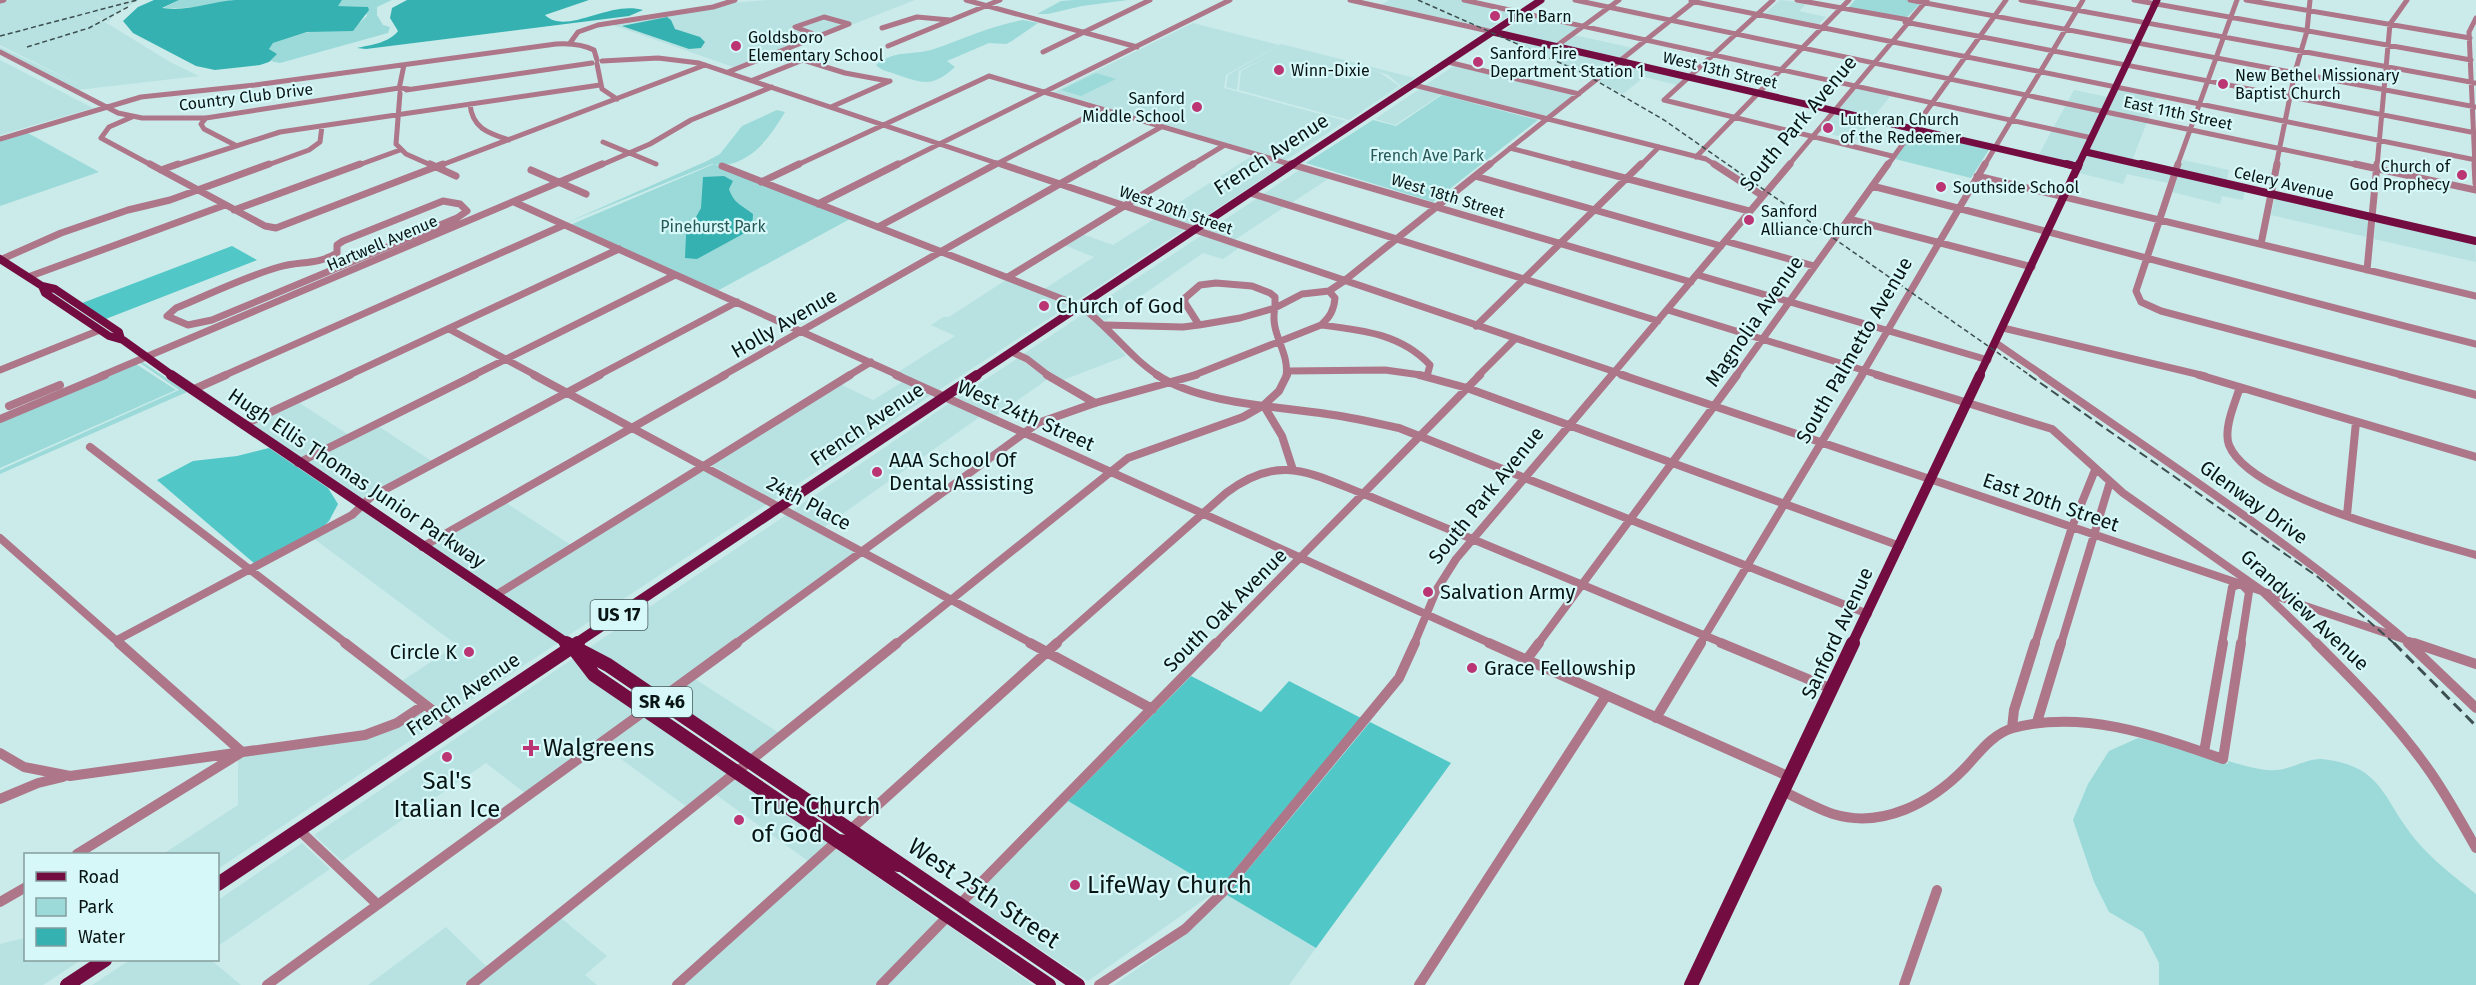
<svg xmlns="http://www.w3.org/2000/svg" width="2476" height="985" viewBox="0 0 2476 985" font-family="'Fira Sans',sans-serif">
	<rect width="100%" height="100%" fill="#caebea"/>
	<path fill="#b7e2e1" d="M9,0H139L113,15L109,22L92,14L170,62L199,76L77,90L0,50V47L84,87L0,45V2Z
		M767,0H915L739,69L610,24L732,3Z
		M1389,0H1460L1514,12L1487,30L1379,6Z
		M1780,0L1807,3L1799,11L1826,17L1818,25L1764,14Z
		M1528,15L1580,26L1554,45L1501,33Z
		M1193,23L1279,45L1226,75L1224,88L1346,121L1285,161L1054,92Z
		M1574,35L1633,48L1619,60L1558,46Z
		M1497,36L1617,62L1594,79Z
		M1281,44L1415,78L1373,105L1401,86L1388,75L1380,72L1307,53L1379,72L1399,86L1349,120L1239,90L1241,71L1270,55L1239,71L1237,90L1226,87L1228,75Z
		M0,60L93,108L0,135Z
		M1621,63L1685,77L1677,85L1644,77L1623,94L1598,81Z
		M1455,65L1575,94L1547,116L1424,86Z
		M1421,88L1442,94L1395,125L1375,119Z
		M1857,88L1891,95L1873,118L1838,110Z
		M2118,89L2157,96L2148,120L2108,111Z
		M2074,90L2108,97L2103,110L2067,103Z
		M2066,105L2102,112L2090,137L2053,128Z
		M1837,112L1872,120L1857,140L1820,132Z
		M2107,113L2147,122L2132,161L2089,151Z
		M2052,130L2089,139L2076,165L2038,156Z
		M2088,154L2172,173L2168,183L2127,174L2123,184L2079,173Z
		M1252,156L1283,165L1189,227L1158,216Z
		M2183,160L2229,170L2226,183L2179,172Z
		M1302,168L1331,177L1290,204L1262,195Z
		M2178,174L2245,190L2243,200L2222,196L2220,204L2172,192Z
		M2275,196L2369,217L2367,237L2271,215Z
		M1259,197L1286,206L1233,241L1206,232Z
		M1154,219L1185,229L1075,302L1044,289L1094,257L1064,245L1082,234L1113,245Z
		M2376,219L2475,242L2476,262L2374,239Z
		M1202,235L1239,248L1223,259L1203,253L1105,321L1090,309Z
		M1006,280L1070,305L939,390L898,372L955,336L931,325L943,317H949Z
		M1085,313L1102,327L1126,356L1063,380L1023,354Z
		M1018,358L1048,379L995,416L957,398Z
		M904,381L933,394L774,500L711,465L840,384L873,400Z
		M298,402L349,435L301,459L249,425Z
		M951,402L981,416L824,527L793,510Z
		M378,426L433,462L362,500L304,462Z
		M703,470L767,504L566,637L502,593Z
		M506,503L571,545L497,590L429,546Z
		M361,510L420,551L558,643L448,715L402,681L457,645L313,538Z
		M786,515L855,552L661,695L587,649Z
		M574,658L639,712L525,793L486,763L342,861L314,835Z
		M695,679L779,733L752,755L667,699Z
		M422,710L438,722L218,869V854H163L238,805V759L242,756L365,738Z
		M644,716L729,773L687,807L603,746Z
		M736,777L829,843L808,861L715,794Z
		M1068,801L1218,890L1088,981L969,902Z
		M302,843L330,869L218,946V900Z
		M835,848L939,920L875,985H683Z
		M1227,895L1316,948L1289,985H1114L1188,933Z
		M561,918L607,956L585,975L597,985H478Z
		M946,924L1033,985H887Z
		M446,927L487,967L464,985H368Z
		M25,938L26,960H81L43,985H0V944Z
		M130,960H211L241,985H92Z"/>
	<path fill="#9cdada" d="M179,0H234L201,7L162,9Z
		M342,0H392L377,7V15L383,25L390,27L388,33L280,63L270,61L276,54L269,49L273,43C283,40 294,36 305,33C331,27 344,39 367,16L364,7L337,6Z
		M1074,0H1128L1082,6L1048,14H1037L1061,1Z
		M1852,0L1846,7L1848,8L1855,0H1907L1920,4L1905,19L1845,8Z
		M1023,20L1038,23L1012,41L1006,44L989,43L947,61L955,67C933,87 924,84 898,75C889,71 883,72 876,65C895,49 913,56 934,49C963,39 993,25 1023,20Z
		M1096,73L1116,79L1081,96L1061,90Z
		M1442,95L1538,120L1433,202L1306,163L1373,120L1396,126Z
		M777,110L785,112C771,135 756,159 726,165C722,166 717,164 712,164L566,223L707,161L720,154L742,126Z
		M1915,131L1990,148L1971,178L1895,159Z
		M26,132L99,172L0,206V140Z
		M714,164L850,219L717,291L570,225Z
		M141,361L187,392L0,474V470L179,390L140,363Z
		M136,364L176,390L0,468V422Z
		M2138,738L2163,743L2228,764V761C2247,766 2268,774 2287,768C2298,765 2311,758 2322,759C2384,766 2382,799 2415,839C2432,860 2455,877 2476,894V985H2159V963L2143,932L2109,912L2094,882L2073,820L2088,784L2109,751Z"/>
	<path fill="#52c7c7" d="M232,246L257,260L98,322L77,305Z
		M269,448L328,488L338,504L329,521L321,529L255,564L157,480L193,461L237,456Z
		M1191,676L1261,712L1289,681L1361,718L1218,890L1068,801Z
		M1370,722L1451,763L1316,948L1227,895Z"/>
	<path fill="#36b1b1" d="M154,0H179L162,8C187,12 210,2 235,0C271,0 307,0 342,0L338,6L368,7L369,10L353,31L307,32L273,43L269,49L277,54L269,62L260,65L215,70L196,66L133,33L123,21L138,7Z
		M407,0H589L545,15C566,36 609,0 643,10L629,16L366,49L357,48C370,45 389,43 398,31L390,18L392,8Z
		M667,17L671,20L675,29L700,37L705,42L701,48L689,49L622,26Z
		M724,176L733,181L729,189C734,204 742,205 753,214L752,229L697,259L685,258L686,235L701,208L703,177Z"/>
	<g fill="none" stroke-linecap="round" stroke-linejoin="round">
		<path stroke="#ad7689" stroke-width="5" d="M966,0L1137,47
			M1350,0L1493,32
			M1464,0L2092,138
			M1575,0L2362,166
			M1773,0L1664,100L1892,156
			M1797,0L1909,20
			M1910,0L2476,107
			M2021,0L2476,83
			M2134,0L2471,60
			M2246,0L2470,38
			M0,1L4,0
			M1691,1L2476,160
			M824,17L849,24L819,36L795,27Z
			M1910,20L1927,0
			M1905,22L2476,133
			M882,28L917,17L950,20
			M570,43L578,32L598,25L713,7L735,0
			M888,46L1000,0
			M1555,47L1619,0
			M0,52L118,113L142,118H206L399,88L409,89
			M1043,52L1150,0
			M602,61L658,58L699,63L1005,166
			M1448,62L1579,94
			M597,64L602,89L617,99
			M728,72L819,36
			M753,80L803,60L845,73L888,81
			M1414,85L1706,159L1717,166
			M399,89L404,65
			M406,90L592,63
			M400,93L396,144L406,154L433,166
			M470,104C472,128 488,133 509,140
			M831,107L890,81
			M132,117L109,127L101,138L153,166
			M206,118L201,124L204,129L235,145
			M0,139L141,97L255,85L556,44C570,43 582,44 594,50L597,60
			M603,142L656,164
			M1510,148L1578,166
			M1696,157L1849,0
			M174,166L280,132L600,85
			M265,166L309,150L320,142L322,126
			M356,166L400,150
			M439,166L705,65
			M599,166L650,144L691,120L772,87
			M795,166L989,76L1296,166
			M895,166L1230,0
			M993,166L1101,109
			M1092,166L1161,127
			M1190,166L1223,146
			M1488,166L1696,0
			M1640,166L1659,147
			M1788,166L1908,23
			M1887,166L2006,0
			M1984,166L2083,0
			M2177,166L2237,0
			M2276,166L2295,72L2307,31L2310,0
			M2377,166L2390,24L2407,0
			M2475,166L2469,32L2476,18"/>
		<path stroke="#ad7689" stroke-width="7" d="M150,164L265,226L276,228L443,164
			M430,164L456,176
			M1001,164L1627,376
			M1290,164L1691,282
			M1572,164L1749,211
			M1714,164L1763,196
			M2178,164L2136,291L2141,302L2161,311L2406,376
			M2355,164L2476,190
			M2475,164L2476,183
			M722,166L1080,306C1109,326 1129,357 1159,376
			M161,170L178,164
			M531,170L586,194
			M1475,176L1721,246
			M1977,176L2476,296
			M761,182L799,164
			M1872,186C2074,237 2274,294 2476,344
			M1250,193L1658,321
			M443,201L460,204L467,211L457,218L212,320L188,325L167,316L176,308C210,294 244,277 279,267C300,261 318,265 337,253V245L343,241Z
			M514,202L900,376
			M818,204L898,164
			M234,210L360,164
			M1849,219L2032,267
			M878,227L996,164
			M1725,241L1814,266
			M2261,244L2277,164
			M0,260L61,233L128,210L170,200L269,164
			M2367,270L2377,164
			M1698,275L1988,360
			M28,277L225,205
			M1008,277L1193,164
			M1216,283L1252,286L1270,293L1275,297V308L1240,318L1199,325L1185,303V298L1200,285Z
			M1668,310L1882,376
			M1105,325L1183,327L1199,325
			M1321,325C1362,330 1401,334 1430,365L1427,376
			M1476,326L1641,164
			M2003,328L2205,376
			M449,329L537,376
			M1996,343L2044,376
			M1012,352L1027,359L1049,376
			M0,370L100,330
			M1288,371L1385,370L1428,376
			M101,376L602,164
			M223,376L564,225
			M347,376L619,249
			M472,376L675,275
			M597,376L737,302
			M722,376L1095,164
			M848,376L871,362
			M1192,376L1321,325C1330,317 1334,310 1335,298L1329,291
			M1286,376C1290,352 1269,333 1275,308L1302,294L1329,291L1344,281L1490,164
			M1478,376L1515,339
			M1611,376L1790,164
			M1736,376L1888,164
			M1861,376L1985,164"/>
		<path stroke="#ad7689" stroke-width="8" d="M534,375L1033,644
			M896,375L1492,644
			M1047,375L1095,403
			M1157,375C1201,404 1275,406 1327,414C1351,417 1375,423 1399,428L1868,614
			M1419,375L1467,388L1900,546
			M1622,375L2418,644
			M1877,375L2052,429L2123,493L2261,590L2317,644
			M2042,375C2167,462 2294,545 2410,644
			M2199,375L2476,457
			M2401,375L2476,395
			M2240,387C2235,403 2223,429 2229,445C2250,498 2422,539 2476,555
			M192,390L226,375
			M9,406L60,385
			M1264,406L1282,436L1293,470
			M0,419L105,375
			M243,425L350,375
			M90,447L347,644
			M298,463L475,375
			M2347,515L2356,422
			M0,538L120,644
			M422,547L725,375
			M496,595L850,375
			M117,640L352,515L371,497L600,375
			M735,644L1038,423L1095,403L1196,375
			M896,644L1128,458L1243,417L1264,405L1279,391L1287,375
			M1055,644L1226,493C1279,453 1309,473 1364,494L1725,644
			M1215,644L1480,375
			M1414,644L1437,589L1456,559L1612,375
			M1538,644L1737,375
			M1700,644L1862,375
			M2035,644L2072,527L2095,470
			M2061,644L2110,482
			M2222,644L2232,587L2241,584L2249,592L2241,644"/>
		<path stroke="#ad7689" stroke-width="10" d="M345,643L453,726
			M1030,643L1152,709
			M1489,643L1790,777
			M1721,643L1832,689
			M2316,643C2355,682 2394,721 2426,766C2445,792 2460,820 2476,848
			M2408,643L2476,708
			M2414,643L2476,664
			M1527,659L1539,643
			M659,700L737,643
			M1656,718L1701,643
			M2037,722L2061,643
			M2012,728L2014,710L2035,643
			M2204,752L2223,643
			M0,753L24,767L70,776L365,735L397,723L424,705
			M1783,791C1799,799 1816,808 1833,814C1882,829 1931,803 1965,768C1979,753 1992,734 2013,728C2084,709 2157,736 2223,759L2241,643
			M0,799L38,783L63,777
			M299,830L377,904
			M850,830L1057,643
			M77,854L242,752L119,643
			M0,902L26,887
			M959,905L1216,643
			M267,985L646,710
			M471,985L897,643
			M677,985L837,841
			M881,985L948,916
			M1099,985L1185,929L1222,893L1399,678L1415,643
			M1419,985L1606,696
			M1904,985L1937,890"/>
		<path stroke="#730d41" stroke-width="7" d="M1493,32L2074,166
			M2086,152L2147,166
			M1290,166L1541,0
			M2078,166L2157,0"/>
		<path stroke="#730d41" stroke-width="8" d="M2067,164L2078,167
			M2141,164L2476,241
			M0,259L42,286L55,289L119,332L121,339
			M42,286L45,293L109,336L123,340L173,376
			M975,376L1293,164
			M1979,376L2079,164"/>
		<path stroke="#730d41" stroke-width="10" d="M171,375L568,644
			M575,644L977,375
			M1852,644L1980,375"/>
		<path stroke="#730d41" stroke-width="14" d="M566,643L608,665L1078,985
			M574,649L594,675L1049,985
			M839,841C863,843 873,860 898,865
			M218,884L578,643
			M67,985L105,960
			M1691,985L1853,643"/>
		<path stroke="#3d4f4f" stroke-width="1.5" stroke-dasharray="5 3" stroke-linecap="butt" d="M1418,0L1583,73L1664,120L2031,376
			M0,36L137,0
			M27,47L89,28L128,7"/>
		<path stroke="#3d4f4f" stroke-width="2" stroke-dasharray="9 4.5" stroke-linecap="butt" d="M2029,375L2318,577L2395,644"/>
		<path stroke="#3d4f4f" stroke-width="3" stroke-dasharray="11 6" stroke-linecap="butt" d="M2394,643L2476,726"/>
	</g>
	<g fill="#bb3473" stroke="#d7f8f8" stroke-width="2">
		<circle cx="1495" cy="16" r="6"/>
		<circle cx="736" cy="46" r="6"/>
		<circle cx="1478" cy="62" r="6"/>
		<circle cx="1279" cy="70" r="6"/>
		<circle cx="2223" cy="84" r="6"/>
		<circle cx="1197" cy="107" r="6"/>
		<circle cx="1828" cy="128" r="6"/>
		<circle cx="2462" cy="175" r="6"/>
		<circle cx="1941" cy="187" r="6"/>
		<circle cx="1749" cy="220" r="6"/>
		<circle cx="1044" cy="306" r="6"/>
		<circle cx="877" cy="472" r="6"/>
		<circle cx="1428" cy="592" r="6"/>
		<circle cx="469" cy="652" r="6"/>
		<circle cx="1472" cy="668" r="6"/>
		<path d="M528 739h6v6h6v6h-6v6h-6v-6h-6v-6h6z"/>
		<circle cx="447" cy="757" r="6"/>
		<circle cx="739" cy="820" r="6"/>
		<circle cx="1075" cy="885" r="6"/>
	</g>
	<g text-anchor="middle" dominant-baseline="central" stroke-width="4.5" stroke-linejoin="round" paint-order="stroke">
		<g font-size="16" fill="#091515" stroke="#d7f8f8" text-anchor="start">
			<text x="1507" y="16">The Barn</text>
			<text x="748" y="37">Goldsboro<tspan x="748" dy="18">Elementary School</tspan></text>
			<text x="1490" y="53">Sanford Fire<tspan x="1490" dy="18">Department Station 1</tspan></text>
			<text x="1291" y="70">Winn-Dixie</text>
			<text x="2235" y="75">New Bethel Missionary<tspan x="2235" dy="18">Baptist Church</tspan></text>
			<text x="1185" y="98" text-anchor="end">Sanford<tspan x="1185" dy="18">Middle School</tspan></text>
			<text x="1840" y="119">Lutheran Church<tspan x="1840" dy="18">of the Redeemer</tspan></text>
			<text x="2450" y="166" text-anchor="end">Church of<tspan x="2450" dy="18">God Prophecy</tspan></text>
			<text x="1953" y="187">Southside School</text>
			<text x="1761" y="211">Sanford<tspan x="1761" dy="18">Alliance Church</tspan></text>
		</g>
		<g font-size="16" fill="#091515" stroke="#d7f8f8">
			<text transform="translate(1720 70) rotate(13)">West 13th Street</text>
			<text transform="translate(246 97) rotate(-7)">Country Club Drive</text>
			<text transform="translate(2178 113) rotate(12)">East 11th Street</text>
			<text transform="translate(2284 183) rotate(13)">Celery Avenue</text>
			<text transform="translate(1448 196) rotate(17)">West 18th Street</text>
			<text transform="translate(1176 210) rotate(19)">West 20th Street</text>
			<text transform="translate(382 243) rotate(-23)">Hartwell Avenue</text>
		</g>
		<g font-size="16" fill="#265858" stroke="#d7f8f8">
			<text x="1427" y="155">French Ave Park</text>
			<text x="713" y="226">Pinehurst Park</text>
		</g>
		<g fill="#d7f8f8" stroke="#475959" stroke-width="1.5">
			<rect x="590.5" y="600" width="57" height="30" rx="4.5"/>
			<rect x="632" y="687" width="60" height="30" rx="4.5"/>
		</g>
		<g font-size="18" font-weight="bold" fill="#091515">
			<text x="619" y="615">US 17</text>
			<text x="662" y="702">SR 46</text>
		</g>
		<g font-size="20" fill="#091515" stroke="#d7f8f8">
			<text transform="translate(1798 123) rotate(-50)">South Park Avenue</text>
			<text transform="translate(1271 154) rotate(-33)">French Avenue</text>
			<text transform="translate(1754 321) rotate(-55)">Magnolia Avenue</text>
			<text transform="translate(784 323) rotate(-30)">Holly Avenue</text>
			<text transform="translate(1854 350) rotate(-60)">South Palmetto Avenue</text>
			<text transform="translate(1026 415) rotate(24)">West 24th Street</text>
			<text transform="translate(867 424) rotate(-34)">French Avenue</text>
			<text transform="translate(357 478) rotate(34)">Hugh Ellis Thomas Junior Parkway</text>
			<text transform="translate(1486 495) rotate(-51)">South Park Avenue</text>
			<text transform="translate(2051 502) rotate(19)">East 20th Street</text>
			<text transform="translate(2254 502) rotate(36)">Glenway Drive</text>
			<text transform="translate(809 503) rotate(28)">24th Place</text>
			<text transform="translate(1225 610) rotate(-45)">South Oak Avenue</text>
			<text transform="translate(2305 610) rotate(43)">Grandview Avenue</text>
			<text transform="translate(1837 633) rotate(-65)">Sanford Avenue</text>
			<text transform="translate(463 694) rotate(-34)">French Avenue</text>
		</g>
		<g font-size="20" fill="#091515" stroke="#d7f8f8" text-anchor="start">
			<text x="1056" y="306">Church of God</text>
			<text x="889" y="460">AAA School Of<tspan x="889" dy="23">Dental Assisting</tspan></text>
			<text x="1440" y="592">Salvation Army</text>
			<text x="457" y="652" text-anchor="end">Circle K</text>
			<text x="1484" y="668">Grace Fellowship</text>
		</g>
		<g font-size="24" fill="#091515" stroke="#d7f8f8" text-anchor="start">
			<text x="543" y="748">Walgreens</text>
			<text x="447" y="781" text-anchor="middle">Sal's<tspan x="447" dy="28">Italian Ice</tspan></text>
			<text x="751" y="806">True Church<tspan x="751" dy="28">of God</tspan></text>
			<text x="1087" y="885">LifeWay Church</text>
		</g>
		<g font-size="24" fill="#091515" stroke="#d7f8f8">
			<text transform="translate(984 893) rotate(34)">West 25th Street</text>
		</g>
	</g>
	<rect x="24" y="853" width="195" height="108" fill="#d7f8f8" stroke="#859d9d" stroke-width="1.5"/>
	<rect x="36" y="872" width="30" height="9" fill="#730d41" stroke="#859d9d" stroke-width="1.5"/>
	<text x="78" y="883" font-size="18" fill="#091515">Road</text>
	<rect x="36" y="898" width="30" height="18" fill="#9cdada" stroke="#859d9d" stroke-width="1.5"/>
	<text x="78" y="913" font-size="18" fill="#091515">Park</text>
	<rect x="36" y="928" width="30" height="18" fill="#36b1b1" stroke="#859d9d" stroke-width="1.5"/>
	<text x="78" y="943" font-size="18" fill="#091515">Water</text>
</svg>
